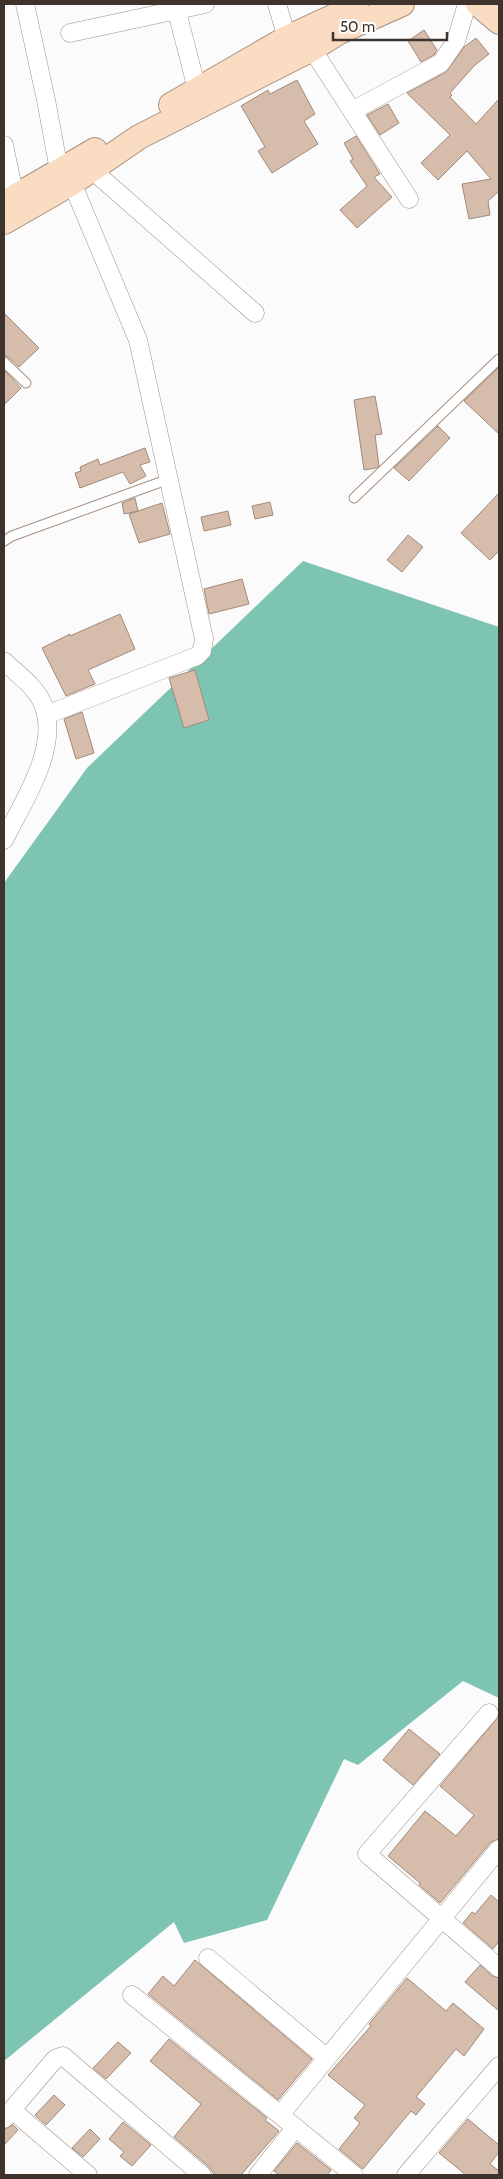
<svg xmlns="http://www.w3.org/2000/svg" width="503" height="2179" viewBox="0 0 503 2179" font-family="Cabin,sans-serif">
	<rect width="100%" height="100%" fill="#fbfbfb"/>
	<path fill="#7ec4b3" d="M303,561L499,627V1698L463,1681L358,1765L344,1759L267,1920L184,1943L174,1922L4,2061V883L87,768Z"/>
	<path fill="#d5bcab" stroke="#a28a7a" d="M424,30L437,50L434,55L421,62L408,41Z
		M476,38L489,54L475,65L450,93L452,95L450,97L476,124L499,99V191L488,201L490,215L469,219L462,184L491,179L467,151L438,180L421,163L450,135L407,93L446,72L464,47Z
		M297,80L315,114L304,121L318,144L272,173L258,151L265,147L241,106L268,90L270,94Z
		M388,104L399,123L380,135L367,115Z
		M356,136L380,174L374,177L392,197L357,228L340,210L367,186L350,161L353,159L344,143Z
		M4,313L39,348L19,367L8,357L4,356Z
		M499,367V434L464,401Z
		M4,370L21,388L4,405Z
		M375,396L382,434L375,435L379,466L376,468L364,470L354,400Z
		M438,426L450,438L409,481L394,468Z
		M145,448L150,462L140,465L146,476L130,484L123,472L80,488L75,473L81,471L80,467L98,459L100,465Z
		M499,493V551L490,560L461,533Z
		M135,498L138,511L124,514L122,503Z
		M270,502L273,515L255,519L252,506Z
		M162,503L170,534L139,543L129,514Z
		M228,511L231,525L204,531L201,517Z
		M408,535L423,547L402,572L387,560Z
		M242,579L249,604L209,614L204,589Z
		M120,614L135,649L88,670L95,684L66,696L42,648L70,634V636Z
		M195,670L209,720L184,728L169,678Z
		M82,712L94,753L76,759L64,719Z
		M499,1716V1839L491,1842L440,1903L419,1885L420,1883L388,1856L425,1811L456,1836L474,1815L440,1786Z
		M409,1729L440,1754L413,1785L383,1760Z
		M491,1895L499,1902V1941L493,1949L463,1923L472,1912L475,1914Z
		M195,1960L312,2059L278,2100L148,1994L163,1976L174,1986Z
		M480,1965L492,1976L499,1978V2011L465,1982Z
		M407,1978L446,2011L453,2003L484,2029L464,2056L456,2049L416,2097L425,2104L416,2115L411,2111L363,2169L339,2149L360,2123L354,2118L365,2105L328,2075L371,2026L369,2024Z
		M169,2039L267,2118L265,2120L279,2131L241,2175H215L209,2167L174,2137L201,2104L150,2061Z
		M118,2042L131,2053L106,2079L93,2068Z
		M54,2095L65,2105L46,2125L35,2115Z
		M468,2119L499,2145V2152L490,2164L499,2171V2175H466L439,2153Z
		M123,2122L151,2145L132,2166L120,2156L124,2152L109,2139Z
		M13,2125L18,2130L4,2145V2129Z
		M90,2129L100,2139L83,2157L72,2148Z
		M297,2143L331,2170L327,2175H279L274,2171Z"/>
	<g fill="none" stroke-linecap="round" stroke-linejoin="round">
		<g stroke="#a78f7e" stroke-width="11">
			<path id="lane" d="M4,362L26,383
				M354,498L499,359
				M4,541L12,536L169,479"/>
		</g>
		<g stroke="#a78f7e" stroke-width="19">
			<path id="street" d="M25,4L46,100L59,170
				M175,4L200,101
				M277,4L287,38
				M70,33L205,4
				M312,49L409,199
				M352,111L441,63L456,41L467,4
				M4,145L15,197
				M91,169L255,313
				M4,661C17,674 38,688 44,707C59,749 22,804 4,840
				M46,715L197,656L202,651L204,639L138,340L72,183
				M489,1713L367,1854L499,1968
				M208,1958L327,2058
				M132,1995L354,2175
				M12,2110L88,2175
				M280,2115L499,1849
				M4,2119L55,2059L63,2056L202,2175
				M258,2175L295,2128
				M406,2175L499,2066"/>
		</g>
		<g stroke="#a78f7e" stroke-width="26">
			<path id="secondary" d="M478,4L499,22
				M171,105L287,38L356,6
				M4,203L95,150
				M4,222L72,183L139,137L312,49L339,32L402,4"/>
		</g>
		<use href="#lane" stroke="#fff" stroke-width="9"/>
		<use href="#street" stroke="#fff" stroke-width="18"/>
		<use href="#secondary" stroke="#fadcc2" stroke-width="24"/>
	</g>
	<rect width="503" height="2179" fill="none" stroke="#3e342d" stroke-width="10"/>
	<path d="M333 32v8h114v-8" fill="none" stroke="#3e342d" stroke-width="2.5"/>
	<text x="340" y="32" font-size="15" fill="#3e342d" stroke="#ffffff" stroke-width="4" paint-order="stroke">50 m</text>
</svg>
